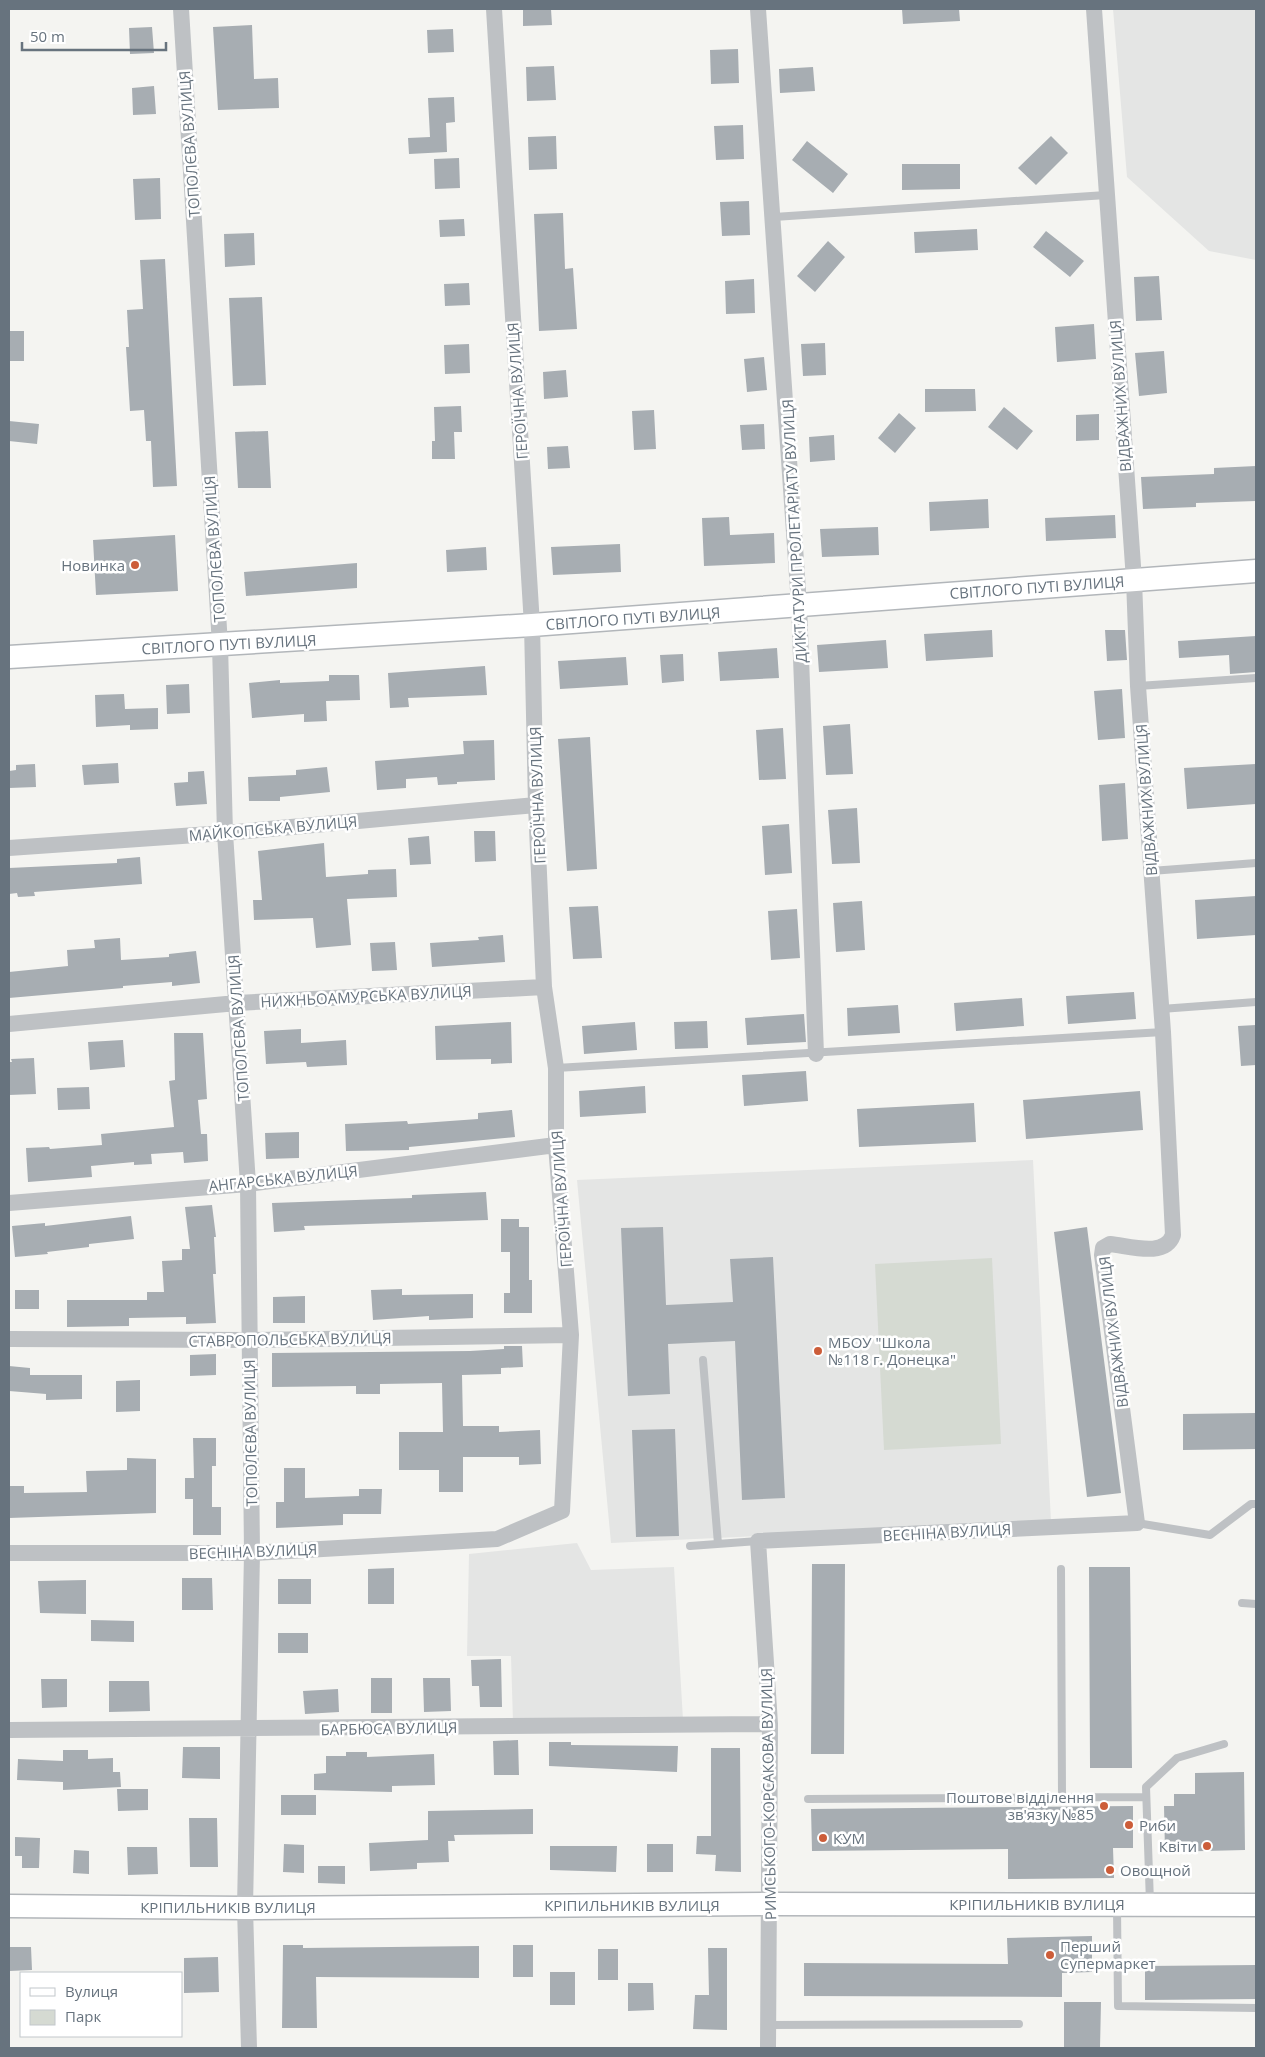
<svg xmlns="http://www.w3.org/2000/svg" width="1265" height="2057" viewBox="0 0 1265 2057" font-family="'Open Sans',sans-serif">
	<rect width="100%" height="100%" fill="#f4f4f1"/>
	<path fill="#e4e5e4" d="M1113,9H1256V260L1209,251L1127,177Z
		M1033,1160L1051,1522L611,1543L577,1180Z
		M577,1543L591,1570L674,1567L683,1720L513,1722L511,1656H467L469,1554Z"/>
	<path fill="#d5dad2" d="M992,1258L1001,1444L884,1450L875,1264Z"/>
	<path fill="#a7adb2" d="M523,9H551L552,25L523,26Z
		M902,9H959L960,21L903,24Z
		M252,25L254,79L278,78L279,108L218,110L213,27Z
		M152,27L154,53L130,54L129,28Z
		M453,29L454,52L428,53L427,30Z
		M738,49L739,83L711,84L710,50Z
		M554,66L556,100L527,101L526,67Z
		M813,67L815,91L780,93L779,69Z
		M154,86L156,114L133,115L132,88Z
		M454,97L455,122L446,123L447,152L409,154L408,138L430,137L428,98Z
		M743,125L744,159L716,160L714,126Z
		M556,136L557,169L529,170L528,137Z
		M1051,136L1068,153L1036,185L1018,168Z
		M807,141L848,174L833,193L792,160Z
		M459,158L460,188L435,189L434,159Z
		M902,164H960V189L902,190Z
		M160,178L161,219L135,220L133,179Z
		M749,201L750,235L722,236L720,202Z
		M563,213L565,269L573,268L577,329L539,331L534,214Z
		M464,219L465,236L440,237L439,220Z
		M977,229L978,250L915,253L914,232Z
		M1046,231L1084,261L1070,277L1033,247Z
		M254,233L255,265L225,267L224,234Z
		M828,241L845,257L815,292L797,276Z
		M165,259L177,486L153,487L151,441H146L144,410L130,411L126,347H129L127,310L143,309L140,260Z
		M1159,276L1162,320L1136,321L1134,277Z
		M754,279L755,313L726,314L725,281Z
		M469,283L470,305L445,306L444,284Z
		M262,297L266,385L233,386L229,298Z
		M1094,324L1096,359L1057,362L1055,327Z
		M9,331H24V361H9Z
		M825,343L826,375L803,376L801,344Z
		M469,344L470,373L445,374L444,345Z
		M1164,351L1167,393L1139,396L1135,353Z
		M764,357L767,390L747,392L744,359Z
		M566,370L568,397L544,399L543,372Z
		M925,389H975L976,411L925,412Z
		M461,406L462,432H454L455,459H432V441H435L434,407Z
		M1004,407L1033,431L1017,450L988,427Z
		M654,410L656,449L634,450L632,411Z
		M899,413L916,428L895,453L878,438Z
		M1099,414V440L1076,441V415Z
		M9,421L39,424L37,444L9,441Z
		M764,424L765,449L742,450L740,425Z
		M268,431L271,488H238L235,432Z
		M834,435L835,460L810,462L809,437Z
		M568,446L570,468L548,469L547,447Z
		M1256,466V501L1196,503V507L1143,509L1141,477L1214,474V468Z
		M988,499L989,528L930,531L929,502Z
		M1115,515L1116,538L1046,541L1045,518Z
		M729,517L730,535L774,533L775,563L704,566L702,518Z
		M878,527L879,555L822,557L820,529Z
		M175,535L178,591L96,595L93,540Z
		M620,544L621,572L553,575L551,547Z
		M486,547L487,570L447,572L446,550Z
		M357,563V588L246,596L244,572Z
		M992,630L993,657L926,661L924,634Z
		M1105,630H1125L1127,660L1107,661Z
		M1256,636V672L1230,674L1229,655L1179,658L1178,641Z
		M886,640L888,668L819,672L817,645Z
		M777,648L779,678L720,681L718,652Z
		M683,654L684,681L662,683L660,655Z
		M626,657L628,685L560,689L558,661Z
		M485,666L487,695L408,698L409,707L390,708L388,673Z
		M329,675H359L360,700L326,701L327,721L304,722V714L252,718L249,683L280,680V683L329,681Z
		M189,684L190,713L167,714L166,685Z
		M1122,689L1125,738L1098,740L1094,691Z
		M124,694L125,709L158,708V729L130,730V725L96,727L95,695Z
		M850,724L853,774L826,775L823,726Z
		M783,728L786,779L759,780L756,730Z
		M590,737L597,869L567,871L558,739Z
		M494,740L495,780L457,782V784L438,785L437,777L406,779V788L377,790L375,761L464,754L463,741Z
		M118,763L119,783L84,785L82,765Z
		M35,764L36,787L9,788V771L16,770V765Z
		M1256,764V804L1187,809L1184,768Z
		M327,767L330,792L280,797V801H249L248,777L296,775V770Z
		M204,771L207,804L176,806L174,783L188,782V772Z
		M1125,783L1128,839L1102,841L1099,785Z
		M857,808L860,863L832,864L828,810Z
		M789,824L792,873L765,875L762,826Z
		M474,831H495L496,861L475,862Z
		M429,836L431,864L410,865L408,838Z
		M324,843L326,877L368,874V870L396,869L397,897L347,899L351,945L316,948L313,918L254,920L253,900H262L258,851Z
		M140,857L142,884L34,892L35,896L18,897L17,893L9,894V868L117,863V859Z
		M1256,896V935L1197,939L1195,900Z
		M862,901L865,950L836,952L833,903Z
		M598,906L602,958L573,959L569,907Z
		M797,909L800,958L771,960L768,911Z
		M503,935L505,962L432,967L430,943L479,940L478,937Z
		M120,938L121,960L169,957V954L196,951L200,983L172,986V982L123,986V988L9,998V972L68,966L67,950L95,948L94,940Z
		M395,942L397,970L372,971L370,943Z
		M1134,992L1136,1019L1068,1024L1066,996Z
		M1022,998L1024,1026L956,1031L954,1003Z
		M898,1005L900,1033L848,1036L847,1008Z
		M804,1014L806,1042L747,1045L745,1018Z
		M707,1021L708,1048L675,1049L674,1022Z
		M511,1022L512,1063L491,1064V1059L436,1060L435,1026Z
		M635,1022L637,1050L584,1054L582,1026Z
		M1256,1025V1065L1241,1066L1238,1026Z
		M301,1029V1043L346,1040L347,1065L307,1067L306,1062L266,1064L264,1031Z
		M174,1033H203L207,1099L198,1100L201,1134H207L208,1161L184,1163L183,1152L151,1154L152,1164L134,1165V1162L91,1166L92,1177L28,1182L26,1148L49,1147L50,1149L102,1145L101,1134L174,1127L169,1081L175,1080Z
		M123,1040L125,1067L90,1070L88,1042Z
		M34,1058L36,1094L9,1095V1062H12L11,1059Z
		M806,1071L808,1101L744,1106L742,1075Z
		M645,1086L646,1113L580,1117L579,1091Z
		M89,1087L90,1109L58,1110L57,1088Z
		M1140,1091L1143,1130L1026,1139L1023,1100Z
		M974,1103L976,1142L859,1147L857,1109Z
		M512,1110L515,1137L409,1147V1150L346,1151L345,1124L407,1121L408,1124L478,1119V1113Z
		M299,1132V1158L266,1159L265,1133Z
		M486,1192L488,1220L304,1226L305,1230L274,1232L272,1203L412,1198V1195Z
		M212,1205L216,1237H214L216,1274H213L216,1323L186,1324V1317L129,1318V1326L67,1327V1300H147V1292H164L162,1261L182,1260V1249H190L185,1207Z
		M131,1216L134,1239L89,1244V1247L47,1252L48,1254L15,1257L12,1226L45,1223V1226Z
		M501,1219H519V1227H529V1280H532V1313H504V1293H510V1252H501Z
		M663,1227L666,1305L733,1302L730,1259L773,1257L785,1498L742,1500L735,1341L668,1344L670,1394L628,1396L621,1228Z
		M1087,1227L1121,1493L1087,1497L1054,1232Z
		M402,1289V1295L473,1294V1318L429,1320V1316L373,1320L371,1290Z
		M15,1290H39V1309H15Z
		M305,1296V1323H273V1297Z
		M504,1346H522L523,1367L501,1368V1374L462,1375L463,1426H499V1432L540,1430L541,1464L519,1465V1457H463V1492H439V1470H399V1432H443L442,1383L380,1384V1394H356V1386L272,1387V1353L470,1351L504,1349Z
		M216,1354V1375L190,1376V1355Z
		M9,1366L30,1368V1375H82V1399L46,1400V1394L9,1391Z
		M140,1380V1411L116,1412V1381Z
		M1256,1413V1449L1183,1450V1414Z
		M675,1429L679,1536L636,1537L632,1430Z
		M193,1438H216V1466H212V1507H221V1535H193V1499H185V1478H194Z
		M127,1458L156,1459V1513L9,1518V1486H24V1493L87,1492L86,1471L127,1470Z
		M284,1468H305V1498L359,1496V1489H382L381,1514H343V1525L276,1528V1502H284Z
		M812,1564H845L844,1754H811Z
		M1089,1567H1130L1132,1768H1090Z
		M394,1568V1604H368V1569Z
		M182,1578H212L213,1610H182Z
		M278,1579H311V1604H278Z
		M86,1580V1614L40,1613L38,1581Z
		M91,1620L134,1621V1642L91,1641Z
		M278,1633H308V1653H278Z
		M501,1659L502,1707H480L479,1686H472L471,1660Z
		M371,1678H392V1713H371Z
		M423,1678H450L451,1711L424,1712Z
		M41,1679H67V1707L42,1708Z
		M109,1681H149L150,1711L109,1712Z
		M338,1689L339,1712L305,1714L303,1691Z
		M518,1740L519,1775H494L493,1741Z
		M549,1742H571V1745L678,1746L677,1772L549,1766Z
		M183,1747H220V1779L182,1778Z
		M711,1748H740L741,1872L715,1871L716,1855L696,1854L697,1836H711Z
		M63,1750H88V1759L113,1758V1772H120L121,1787L63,1790V1782L17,1780L18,1759L63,1761Z
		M346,1752H367V1757L434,1754L435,1785L392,1786V1792L314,1790V1774L326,1773V1756H346Z
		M1244,1772L1245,1850L1165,1852L1164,1806H1174V1794H1195V1773Z
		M117,1789H148V1810L118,1811Z
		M281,1795H316V1815H281Z
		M1133,1806V1848H1113L1114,1878L1008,1879V1849L812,1851L811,1809Z
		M533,1809V1834L454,1835L455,1841H448L449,1862L417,1863V1869L370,1871L369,1843L428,1840V1811Z
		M189,1818H217L218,1867H190Z
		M15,1837L40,1838L39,1868H22V1856H15Z
		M284,1844L304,1845V1873L283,1872Z
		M647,1844H673V1872H647Z
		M550,1846H617L616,1872L550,1870Z
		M127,1847H157L158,1874L128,1875Z
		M74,1850L89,1851V1874L73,1873Z
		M318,1866H345V1884L318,1883Z
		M1092,1936V1972L1062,1973V1997L804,1996V1963L1008,1964L1007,1938Z
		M283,1945H303V1948L479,1946V1978L316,1977L317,2028H282Z
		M513,1945H533V1977H513Z
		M9,1947H31L32,1970L9,1971Z
		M708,1948H727V2030L693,2029L695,1995H709Z
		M598,1949H618V1980H598Z
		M218,1957L219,1992L184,1993V1958Z
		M1256,1965V1999L1145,2000V1966Z
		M550,1972H575V2005H550Z
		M628,1983H653L654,2010L628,2011Z
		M1064,2002H1101L1100,2048H1064Z"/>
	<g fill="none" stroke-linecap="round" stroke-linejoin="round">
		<g stroke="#b2b6ba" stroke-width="25">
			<path id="secondary" d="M9,657L532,625L1256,571
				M9,1906L245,1908L770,1904L1256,1905"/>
		</g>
		<path stroke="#bec1c4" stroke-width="8" d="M774,217L1106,195
			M1138,686L1256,678
			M1151,871L1256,863
			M1161,1009L1256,1002
			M556,1068L1163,1032
			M703,1360L718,1544
			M1137,1523L1210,1535L1251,1504H1256
			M690,1546L758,1541
			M1061,1569L1062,1797
			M1242,1603L1256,1604
			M808,1799L1144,1797
			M1150,1903L1146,1787L1177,1758L1224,1744
			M1117,1907L1118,2006L1256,2008
			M768,2025L1019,2024"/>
		<path stroke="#bec1c4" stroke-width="16" d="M181,9L220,645L225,833L248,1184L252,1553L245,1908L249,2048
			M758,9L799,605L816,1054
			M9,848L225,833L536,805
			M9,1024L237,1003L544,987
			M9,1203L248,1184L556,1145
			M9,1339L249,1340L571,1335
			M9,1553H252L497,1539L562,1511L571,1335L556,1145V1068L544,987L536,805L532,625L494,9
			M9,1730L770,1724
			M768,2048L770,1724L758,1541L1137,1523L1102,1255L1103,1248L1110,1244C1130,1246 1165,1258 1173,1235L1163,1032L1138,686L1134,580L1094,9"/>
		<use href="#secondary" stroke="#fff" stroke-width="22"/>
	</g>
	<g fill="#cc5d39" stroke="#fff" stroke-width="2">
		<circle cx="135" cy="565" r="5"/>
		<circle cx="818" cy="1351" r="5"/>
		<circle cx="1104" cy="1806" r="5"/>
		<circle cx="1129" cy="1825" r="5"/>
		<circle cx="823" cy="1838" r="5"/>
		<circle cx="1207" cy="1846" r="5"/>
		<circle cx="1110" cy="1870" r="5"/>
		<circle cx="1050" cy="1955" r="5"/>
	</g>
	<g text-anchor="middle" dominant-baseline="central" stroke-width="5" stroke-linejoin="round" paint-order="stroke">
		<g font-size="15" fill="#67737e" stroke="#fff">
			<text transform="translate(189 144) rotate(-94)">ТОПОЛЄВА ВУЛИЦЯ</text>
			<text transform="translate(517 391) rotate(-94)">ГЕРОЇЧНА ВУЛИЦЯ</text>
			<text transform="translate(1120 396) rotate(-94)">ВІДВАЖНИХ ВУЛИЦЯ</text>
			<text transform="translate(794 531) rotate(-93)">ДИКТАТУРИ ПРОЛЕТАРІАТУ ВУЛИЦЯ</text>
			<text transform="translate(214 549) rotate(-94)">ТОПОЛЄВА ВУЛИЦЯ</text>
			<text transform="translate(1037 587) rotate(-4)">СВІТЛОГО ПУТІ ВУЛИЦЯ</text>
			<text transform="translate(633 618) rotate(-4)">СВІТЛОГО ПУТІ ВУЛИЦЯ</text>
			<text transform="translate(229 644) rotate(-3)">СВІТЛОГО ПУТІ ВУЛИЦЯ</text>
			<text transform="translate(537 795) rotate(-92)">ГЕРОЇЧНА ВУЛИЦЯ</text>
			<text transform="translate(1146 800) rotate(-94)">ВІДВАЖНИХ ВУЛИЦЯ</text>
			<text transform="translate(273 828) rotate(-5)">МАЙКОПСЬКА ВУЛИЦЯ</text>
			<text transform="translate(366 996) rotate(-3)">НИЖНЬОАМУРСЬКА ВУЛИЦЯ</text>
			<text transform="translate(238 1028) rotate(-94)">ТОПОЛЄВА ВУЛИЦЯ</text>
			<text transform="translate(283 1178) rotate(-6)">АНГАРСЬКА ВУЛИЦЯ</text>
			<text transform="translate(561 1199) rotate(-94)">ГЕРОЇЧНА ВУЛИЦЯ</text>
			<text transform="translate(1113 1332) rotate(-97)">ВІДВАЖНИХ ВУЛИЦЯ</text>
			<text transform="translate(290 1339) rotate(-1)">СТАВРОПОЛЬСЬКА ВУЛИЦЯ</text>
			<text transform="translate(250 1433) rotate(-91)">ТОПОЛЄВА ВУЛИЦЯ</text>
			<text transform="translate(947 1532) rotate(-3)">ВЕСНІНА ВУЛИЦЯ</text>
			<text transform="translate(253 1551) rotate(-2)">ВЕСНІНА ВУЛИЦЯ</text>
			<text transform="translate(389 1728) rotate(-1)">БАРБЮСА ВУЛИЦЯ</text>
			<text transform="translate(768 1794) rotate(-91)">РИМСЬКОГО-КОРСАКОВА ВУЛИЦЯ</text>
			<text x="1037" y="1904">КРІПИЛЬНИКІВ ВУЛИЦЯ</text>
			<text x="632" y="1905">КРІПИЛЬНИКІВ ВУЛИЦЯ</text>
			<text x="228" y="1907">КРІПИЛЬНИКІВ ВУЛИЦЯ</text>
		</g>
		<g font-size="15" fill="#67737e" stroke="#fff" text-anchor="start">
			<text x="125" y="565" text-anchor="end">Новинка</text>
			<text x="828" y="1342">МБОУ "Школа<tspan x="828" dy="17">№118 г. Донецка"</tspan></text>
			<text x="1094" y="1797" text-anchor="end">Поштове відділення<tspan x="1094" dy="17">зв'язку №85</tspan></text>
			<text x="1139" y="1825">Риби</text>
			<text x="833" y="1838">КУМ</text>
			<text x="1197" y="1846" text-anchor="end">Квіти</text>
			<text x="1120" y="1870">Овощной</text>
			<text x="1060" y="1946">Перший<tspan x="1060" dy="17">Супермаркет</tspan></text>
		</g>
	</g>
	<rect width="1265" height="2057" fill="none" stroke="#67737e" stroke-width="20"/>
	<rect x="20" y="1972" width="162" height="65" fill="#ffffff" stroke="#c2c7cb"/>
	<rect x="30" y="1988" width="25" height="8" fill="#ffffff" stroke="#c2c7cb"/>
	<text x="65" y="1997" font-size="15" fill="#67737e">Вулиця</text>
	<rect x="30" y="2010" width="25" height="15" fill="#d5dad2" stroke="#c2c7cb"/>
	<text x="65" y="2022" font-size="15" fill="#67737e">Парк</text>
	<path d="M22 42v8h144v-8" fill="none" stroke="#67737e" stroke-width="2.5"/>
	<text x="30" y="42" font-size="15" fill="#67737e" stroke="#ffffff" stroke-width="4" paint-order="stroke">50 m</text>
</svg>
